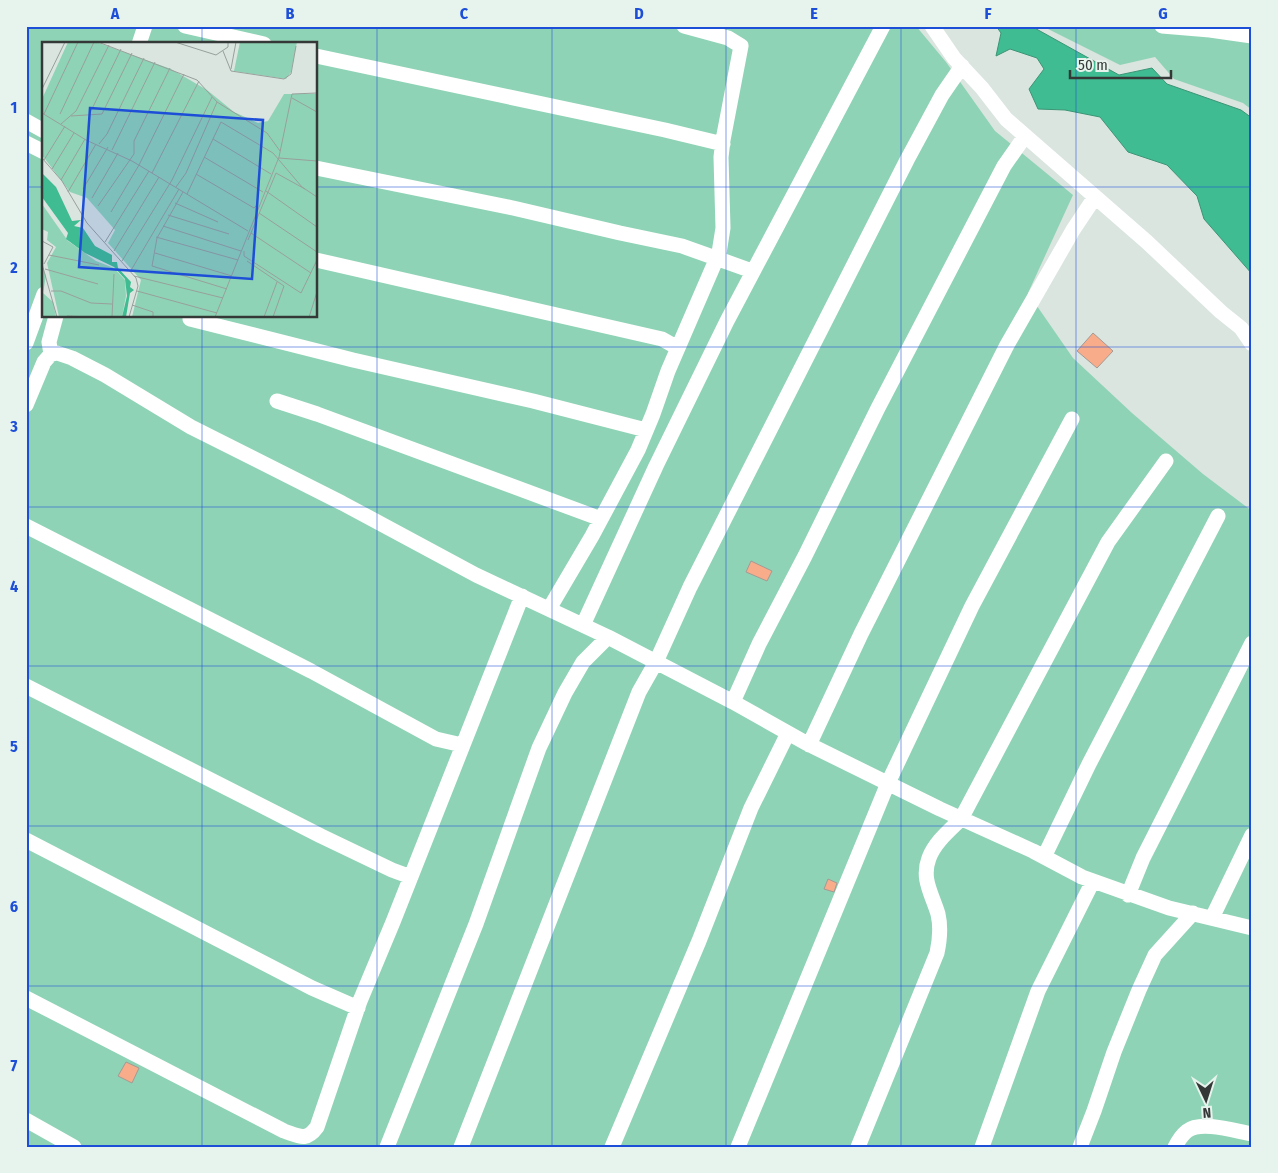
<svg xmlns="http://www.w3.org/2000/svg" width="1278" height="1173" viewBox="0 0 1278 1173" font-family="'Fira Sans Condensed',sans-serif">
	<rect width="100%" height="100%" fill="#dae5e0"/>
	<path fill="#8fd3b6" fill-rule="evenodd" d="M26,26H916L946,62L995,131L1073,195L1028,293L1073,358L1132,413L1203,474L1252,511V1147H26ZM44,44H316V316H44Z
		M1042,26H1252V110L1243,103L1174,79L1155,57L1120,65Z"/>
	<path fill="#3fbc91" stroke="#3c9576" d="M996,26H1031L1119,75L1152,68L1167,84L1241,110L1252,118V274L1204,219L1197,196L1167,165L1128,152L1100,117L1065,110L1038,109L1029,89L1044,69L1037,58L1010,49L996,56L1001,33Z"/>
	<path fill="#f8ac89" stroke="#a49a95" d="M1093,333L1113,351L1097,368L1077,351Z
		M751,561L772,571L767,581L746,572Z
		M828,879L837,883L834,892L824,889Z
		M126,1062L139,1068L132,1083L118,1076Z"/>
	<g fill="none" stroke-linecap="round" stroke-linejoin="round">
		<path stroke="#fff" stroke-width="15" d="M185,26L264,44
			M932,26L954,58L982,88L1006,119L1147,242L1221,312L1241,328L1252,344
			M1162,26L1210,30L1252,36
			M139,44L145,26
			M316,56L665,130L723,144
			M26,121L44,131
			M26,143L44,152
			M316,168L513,208L620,233L682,246L752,271
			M316,260L662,339L678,348
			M190,319L353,360L533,401L646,430
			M26,343L44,294
			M51,354L57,353L72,358L105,375L191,427L342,503L476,575L608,637L733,702L806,743L940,809L1033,851L1082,877L1169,908L1252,928
			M277,401L317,414L601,519
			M26,405L44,362L51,354L49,342L56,316
			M26,526L311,671L436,739L462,745
			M549,609L592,536L638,450L653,414L668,371L719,253L723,228L721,157L723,140L741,46L728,38L684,26
			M583,625L656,466L727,321L883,26
			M26,686L321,836L392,870L411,877
			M733,702L759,644L805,556L878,408L1004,166L1025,136
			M809,745L861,634L1007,345L1073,230L1095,197
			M26,840L312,988L358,1008
			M1044,857L1089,764L1218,516
			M1128,895L1143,858L1252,643
			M1212,918L1252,835
			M26,998L284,1131C299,1136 306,1142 317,1127L360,1001L393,922L522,596
			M26,1120L74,1147
			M387,1147L476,924L539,748L565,693L583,662L608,637
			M461,1147L639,692L656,662L690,587L907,160L942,95L962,66
			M612,1147L699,941L751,808L788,733
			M738,1147L888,783L972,606L1072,419
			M858,1147L937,953C940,939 941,927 938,914C932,894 921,879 929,858C935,842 950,830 961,819L1108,542L1166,461
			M982,1147L1038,991L1093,881
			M1080,1147L1094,1111L1114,1052L1139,990L1155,955L1193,913
			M1175,1147C1178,1141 1182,1135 1187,1131C1201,1120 1235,1131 1252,1134"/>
	</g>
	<path fill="none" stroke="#1d4ed8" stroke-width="1" stroke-opacity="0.55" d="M202,26V44M377,26V1147M552,26V1147M726,26V1147M901,26V1147M1076,26V1147M26,187H44M316,187H1252M202,316V1147M26,347H1252M26,507H1252M26,666H1252M26,826H1252M26,986H1252"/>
	<g transform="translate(42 42)">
		<rect width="275" height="275" fill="#dae5e0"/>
		<path d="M26,0H54L129,27L165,48L192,70L216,81L226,79L242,52H275V275H90L99,238L66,201L73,188L45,156L28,150L0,113V57ZM198,0H255L249,30L244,37L192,29ZM0,162L26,199L54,219L72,226L83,238L84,254L80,275H17L5,221L14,205L5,198L6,190L0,187ZM0,223L4,234L1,251L11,260L14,275H0Z" fill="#8fd3b6"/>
		<path d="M0,131L14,145L30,179L39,178L32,184L41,186L53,204L70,213V220H75L76,226L89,240L88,245L92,248L88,251L84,275H80L85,254L83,237L72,225L43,211L24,197L26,191L0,155Z" fill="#3fbc91"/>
		<path fill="none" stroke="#98a09c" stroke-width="1" d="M56,0L155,38L175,60L144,131L134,145M133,0L174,13L186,5V0M181,9L189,29L242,37L249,32L254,4M189,27L194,0M0,47L23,0M250,56L275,70M175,60L225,91L238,109M0,71L44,98L90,119L206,189M48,71L79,7M2,72L36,0M18,72L52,0M29,74L60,72L90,11M19,82L34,69L67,3M171,97L229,132M57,102L65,92L102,16M70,108L113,20M162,115L221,150M0,116L20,139L45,181L94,236L96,244L87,275M237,116L275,119M2,118L23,84M10,127L32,91M110,131L157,39M154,132L212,166L216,162M19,138L43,97M41,147L66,105M224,149L275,185M26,150L54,102M141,150L115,196L110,224L185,247M145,152L179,80L231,111L260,145L275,155M50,156L76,111M133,161L176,180M56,164L92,112V99L128,26M69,170L97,123L142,32M217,171L275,210M126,173L187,192M121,184L199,209M209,191L269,231M114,195L196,218M206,198L234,131L263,147M0,199L11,205L2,222M63,200L107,129M72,209L117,135M202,209V214L259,251L275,218M113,211L190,234M7,213L57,223M80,219L130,138L170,55M205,219L242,244L231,275M0,222L15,275M3,227L56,242M88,230L137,147M92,234L181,256M9,249H19L49,261L70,262M95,249L175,271M90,263L111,270V275M25,274L46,275M70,275L72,232M173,275L237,115L250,52L275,51M222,275L235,240M267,275L275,250"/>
		<path fill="#1d4ed8" fill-opacity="0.15" stroke="#1d4ed8" stroke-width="2.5" d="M48,66L221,78L210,237L37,225Z"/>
		<rect width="275" height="275" fill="none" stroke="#343937" stroke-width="2.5"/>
	</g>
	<rect width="1278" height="1173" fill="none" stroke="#e7f3ed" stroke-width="55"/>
	<g transform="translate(1206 1100) rotate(176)" stroke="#e7f3ed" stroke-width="4" paint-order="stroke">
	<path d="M0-4L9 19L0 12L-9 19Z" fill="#343937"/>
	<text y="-8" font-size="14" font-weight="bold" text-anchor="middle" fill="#343937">N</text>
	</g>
	<path d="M1070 70v8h101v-8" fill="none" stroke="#343937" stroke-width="2.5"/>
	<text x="1078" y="70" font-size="15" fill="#343937" stroke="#e7f3ed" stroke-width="4" paint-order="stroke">50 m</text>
	<rect x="28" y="28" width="1222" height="1118" fill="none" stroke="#1d4ed8" stroke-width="2"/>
	<g font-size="16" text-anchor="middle" font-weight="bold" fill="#1d4ed8">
		<text x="115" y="19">A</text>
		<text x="290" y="19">B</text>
		<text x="464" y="19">C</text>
		<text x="639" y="19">D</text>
		<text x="814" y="19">E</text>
		<text x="988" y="19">F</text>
		<text x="1163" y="19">G</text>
		<text x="14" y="113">1</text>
		<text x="14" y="273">2</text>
		<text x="14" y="432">3</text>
		<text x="14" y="592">4</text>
		<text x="14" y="752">5</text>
		<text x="14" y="912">6</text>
		<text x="14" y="1071">7</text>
	</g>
</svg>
